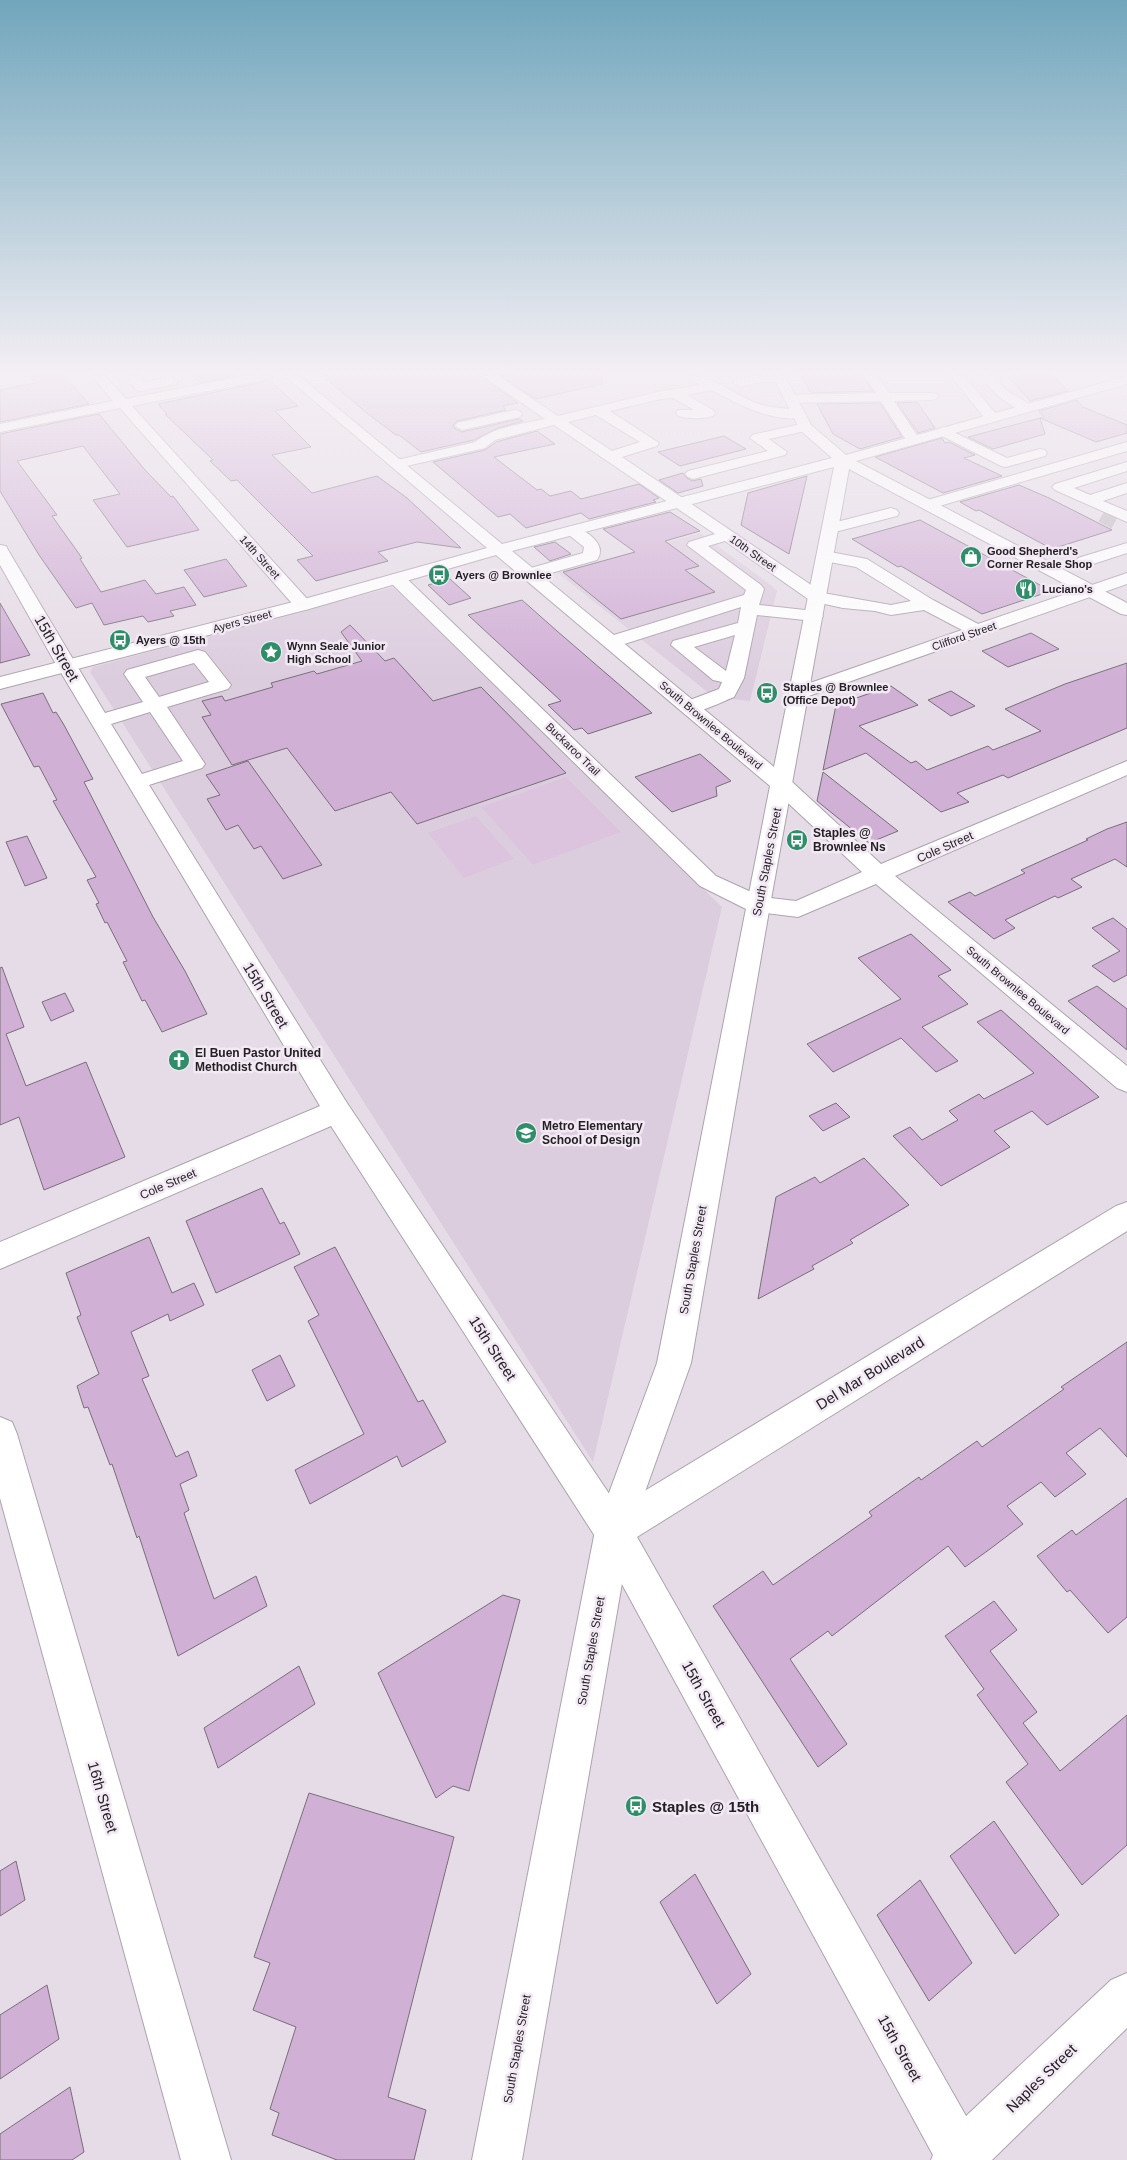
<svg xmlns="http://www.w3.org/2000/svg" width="1127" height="2160" viewBox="0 0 1127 2160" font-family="Arial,sans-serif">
	<rect width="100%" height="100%" fill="#e6dce7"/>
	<path fill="#dccdde" d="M700,533L772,586L777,591L750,701L730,699L720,702L558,573Z
		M393,587L722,907L593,1462L90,672L93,667Z"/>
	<path fill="#dcc4df" d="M566,777L621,832L533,865L481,807Z
		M476,816L514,859L464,878L428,833Z"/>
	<path fill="#d1b0d6" stroke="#786f79" d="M30,376H64L89,404L0,422V390L36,383Z
		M193,376H235L201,383Z
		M323,376H481L518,403L503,406L506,410L457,421L453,425L454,428L462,432L519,419L523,421L498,428L474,440L421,452L399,435H396L368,414Z
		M501,376H601L602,384L536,399Z
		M802,376H863L873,391L811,393Z
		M1008,376H1054L1068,391L1030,401Z
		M268,379L298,406L275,411L311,447L272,455L312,493L377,476L407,498L461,548L417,542L378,552L388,561L316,581L297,560L313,556L237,480L231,481L210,461L213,460L165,414H167L158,404L263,382Z
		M1077,400L1083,407L1127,425V433L1096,442L1040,418L1045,434L993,449L968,437L1044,417L1039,411Z
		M917,402L935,428L918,433L897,403Z
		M880,403L902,437L860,449L833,434L817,404Z
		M99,414L145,470L171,497L173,496L199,530L127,547L93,500L120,494L83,446L17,461L57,515L52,516L82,558L80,559L101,592L145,580L156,594L184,587L196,605L170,611L174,616L148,622L143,616L104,625L92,603L76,608L39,555L0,491V434Z
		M537,431L555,444L494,457L537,490L541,489L550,496L571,491L581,499L639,484L659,498L653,500L656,502L589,519L581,513L526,528L510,514L498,517L433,462L485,450L496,442Z
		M724,436L746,449L680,466L658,452Z
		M942,438L945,443L949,442L975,455L964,458L1002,476L943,493L875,457Z
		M683,473L687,478L692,481L701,479L703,486L678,493L659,480Z
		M807,476L789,554L741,525L748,493Z
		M1019,485L1049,498L1112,530L1052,549L979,510L976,511L960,502Z
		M670,512L700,531L665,541L699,566L685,570L715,592L621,619L563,572L635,552L603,529Z
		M920,520L1051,591L982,614L901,566L898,567L852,539Z
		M555,542L571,554L550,561L534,547Z
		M226,559L247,586L204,597L184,570Z
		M450,579L471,598L449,605L428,585Z
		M522,600L557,631L652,713L588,734L582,728L574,730L548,705L561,701L468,615Z
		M0,603L30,655L0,663Z
		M350,625L385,661L394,658L433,701L481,687L566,773L417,824L391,792L335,811L287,748L232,765L202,717L211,715L202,701L222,696L225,701L273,687L271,683L314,671L317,674L362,661L341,632Z
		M1031,633L1059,649L1008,667L982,651Z
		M1127,663V728L1008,778L1003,775L957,793L969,802L941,812L866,753L823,770L836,705L891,686L918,705L859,726L911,763L916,761L927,770L988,746L993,750L1041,731L1005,709L1065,684Z
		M951,691L975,706L951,716L928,700Z
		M43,693L53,713L56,712L64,725L93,779L84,782L153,917L185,971L207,1014L162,1032L145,1000L142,1001L123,962L127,961L107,922L105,923L96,904L99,903L87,880L96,877L53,801L57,800L39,766L34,767L1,704Z
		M700,754L731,781L716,787L717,796L672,812L635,777Z
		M248,761L322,865L283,879L261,846L254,849L238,825L226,830L207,799L220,795L206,775Z
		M823,772L898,831L869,843L817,801Z
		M1127,822V867L1115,859L1071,879L1082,887L1058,898L1055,896L1005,920L1015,928L994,939L948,902L970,892L975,896L1025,873L1021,870L1088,840L1086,839L1107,829Z
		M27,836L47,878L25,886L6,842Z
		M1113,918L1127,929V975L1114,982L1092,966L1120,951L1092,928Z
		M911,934L951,970L938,976L968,1004L922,1027L958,1061L936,1072L901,1038L833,1072L807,1044L901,999L858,958Z
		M2,967L24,1027L6,1034L26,1086L86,1062L125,1157L44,1190L19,1117L0,1125V968Z
		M1097,986L1127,1009V1050L1068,1001Z
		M65,993L74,1011L51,1021L42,1002Z
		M1001,1010L1099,1097L1047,1125L1032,1111L994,1131L1010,1147L941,1186L893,1136L910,1127L922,1140L958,1120L949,1111L979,1094L984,1099L1034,1073L977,1022Z
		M836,1103L850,1117L823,1131L809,1116Z
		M864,1158L909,1205L850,1240L853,1243L812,1266L814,1269L758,1299L776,1197L815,1177L820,1183Z
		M262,1188L280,1224L284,1222L300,1254L216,1293L186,1221Z
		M149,1237L172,1293L194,1283L204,1305L170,1321L168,1314L131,1332L149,1376L142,1379L176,1457L188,1451L197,1476L180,1484L189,1510L184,1513L214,1599L256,1576L267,1606L178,1656L139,1536L137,1538L112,1464L110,1465L88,1407L84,1408L77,1386L99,1374L77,1317L81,1315L66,1273Z
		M335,1247L418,1402L423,1400L446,1442L402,1467L397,1456L310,1504L295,1470L364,1434L308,1321L319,1315L294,1267Z
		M1127,1342V1457L1100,1428L1066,1453L1086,1474L1055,1497L1041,1482L1007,1506L1023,1524L990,1549L965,1567L948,1546L832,1636L828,1631L790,1659L847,1744L818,1767L713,1606L763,1571L773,1585L872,1516L869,1512L919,1477L921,1480L977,1441L982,1447L1064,1389L1061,1387Z
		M280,1355L295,1386L267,1401L252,1370Z
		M1127,1498V1617L1108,1633L1070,1590L1067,1592L1037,1556L1072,1530L1076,1535Z
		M503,1595L520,1600L469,1791L453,1786L436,1798L378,1673Z
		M994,1601L1017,1630L990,1651L1037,1712L1023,1723L1060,1771L1127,1715V1845L1082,1885L1006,1782L1028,1764L977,1695L984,1689L945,1636Z
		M299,1666L315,1704L218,1768L204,1728Z
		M309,1793L454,1837L388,2097L426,2110L414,2160H337L272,2135L279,2113L270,2109L296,2027L253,2010L270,1963L254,1957Z
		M994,1821L1059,1915L1015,1954L950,1856Z
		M16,1861L25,1900L0,1916V1871Z
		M695,1874L751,1974L717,2004L660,1902Z
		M920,1880L972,1963L929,2001L877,1915Z
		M47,1985L59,2039L0,2079V2015Z
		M70,2087L84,2152L72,2160H0V2134Z"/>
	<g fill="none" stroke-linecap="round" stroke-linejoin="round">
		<path stroke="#bfb7c0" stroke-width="15" stroke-dasharray="15 8" stroke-linecap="butt" d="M1102,515L1115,522"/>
		<g stroke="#ada3ae" stroke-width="2">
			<path id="minor" d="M92,376H105L126,399L244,376H269L263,380L132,406L309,601L312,605L309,609L303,610L297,609L120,408L0,432V424L113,401Z
				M128,376H140L145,382L171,377L178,381L176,384L141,391L136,390Z
				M483,376H498L558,416L661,391L700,385L691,380L690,376C714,376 732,393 754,402C769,409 786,407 803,411L805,414L803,417C774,424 736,403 711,390L687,395L713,410L715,413L713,416C701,419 690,419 678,416L676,413L678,410H694L673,398L661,399L610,411L659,443L657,446L622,457L823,593L891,605L911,601L856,567L819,560L817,556L819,552L825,551L867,559L933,600L978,624L1127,573V584L800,699L793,697L790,693L793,689L962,630L924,610L891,615L875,611L843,608L811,601L725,541L708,546L761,585L764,589L759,605L814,611L820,612L823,616L820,620L814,621L757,615L744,678L734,697C719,703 698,715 682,711L679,707L682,703L719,689L722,682L713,680L671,645L673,641L738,623L741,607L618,646L611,648L604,646L602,642L604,638L744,595L746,590L687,545L689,542L715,534L554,425L495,440L485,448L398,468L393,467L391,464L393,461L475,442C494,427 521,424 545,419ZM596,415L640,442L612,451L568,422ZM735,635L726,671L694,647Z
				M754,376H785L787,378L780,382H761L740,387L733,383L735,380Z
				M865,376H877L889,393H936L938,396L936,399L931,400L894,401L920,440L918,443H908L881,401L791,403L784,399L791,395L876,393Z
				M951,376H964L996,414L998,417L996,420H986Z
				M981,376H994L1006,390L1034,407L1032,410C1014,414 989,389 981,376Z
				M515,410L520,411L522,414L520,417L462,430L455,426L457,423Z
				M805,423L812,427L810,430L769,439L787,452L785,455L693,479L688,477L685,474L688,471L768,451L750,438L752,435Z
				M943,427L1007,458L1040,449L1045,450L1047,453L1045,456L1006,467L1001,466L938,434L936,431Z
				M1127,442V451L936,507H924L922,504L924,501Z
				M1127,462V471L1074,488L1090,495L1127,483V493L1103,501L1127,511V522L1055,490L1052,487L1055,484Z
				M891,508L897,510L899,513L897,516L831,533L825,531L823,528L825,525Z
				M572,526C586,530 608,544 597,560L530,579L524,578L521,574L524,570L583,553L584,547L564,531L566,528Z
				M1127,543V553L1084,567L1078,566L1076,562L1078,558Z
				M0,545L6,546L8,550L105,713L143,702L124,674L127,670L198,650L205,652L231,685L228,689L167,707L205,764L202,768L149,785L347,1103L618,1507L1116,1206L1127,1202V1231L637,1537L966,2116L1111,1980L1127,1973V2028L992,2160H931L933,2155L600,1544L331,1126L0,1269V1242L320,1106L57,666L0,565ZM194,663L209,682L159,697L145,677ZM150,712L183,761L142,774L111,724Z
				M397,574L403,575L716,876L762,897L796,901L862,872L774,790L771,785L774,780L782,779L790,780L881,864L1127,761V775L895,876L1127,1066V1092L1117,1088L876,884L798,917L750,911L700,886L391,583L388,579L391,575Z
				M0,1417L12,1422L17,1434L231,2160H181L0,1498Z"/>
		</g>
		<g stroke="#ada3ae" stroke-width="2">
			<path id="major" d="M285,376H299L502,544L832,458L800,430L773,376H785L811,425L846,455L1127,376V384L856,461L1127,603V615L1121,614L849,469L770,905L691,1363L631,1531L522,2160H472L595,1531L657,1363L770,786L496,555L309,609L0,689V677L297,601L487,548ZM834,467L774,767L512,551Z"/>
		</g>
		<use href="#minor" fill="#fff" fill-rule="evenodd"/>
		<use href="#major" fill="#fff" fill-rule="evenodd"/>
	</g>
	<linearGradient id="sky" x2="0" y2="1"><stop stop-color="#71a6bc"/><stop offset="0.55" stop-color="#f4eff4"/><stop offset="1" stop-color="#f4eff4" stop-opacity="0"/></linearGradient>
	<rect width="1127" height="678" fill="url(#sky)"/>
	<defs>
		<g id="shop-disc" transform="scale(1.125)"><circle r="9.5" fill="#2e8e67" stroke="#f3e9f5"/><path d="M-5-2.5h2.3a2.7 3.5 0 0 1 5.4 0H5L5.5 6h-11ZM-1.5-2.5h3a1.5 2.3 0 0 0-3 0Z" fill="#fff"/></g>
		<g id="bus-disc" transform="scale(1.125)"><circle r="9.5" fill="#2e8e67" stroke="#f3e9f5"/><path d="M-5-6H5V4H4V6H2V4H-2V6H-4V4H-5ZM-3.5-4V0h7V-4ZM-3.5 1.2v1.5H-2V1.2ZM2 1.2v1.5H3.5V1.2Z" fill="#fff"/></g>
		<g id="restaurant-disc" transform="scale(1.125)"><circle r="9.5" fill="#2e8e67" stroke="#f3e9f5"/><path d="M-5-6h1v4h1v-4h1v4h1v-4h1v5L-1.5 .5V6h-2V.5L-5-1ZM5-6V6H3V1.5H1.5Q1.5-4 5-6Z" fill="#fff"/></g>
		<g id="sight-disc" transform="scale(1.125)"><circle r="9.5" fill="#2e8e67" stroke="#f3e9f5"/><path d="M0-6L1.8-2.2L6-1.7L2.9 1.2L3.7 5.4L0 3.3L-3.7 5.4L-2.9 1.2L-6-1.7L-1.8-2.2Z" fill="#fff"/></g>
		<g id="church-disc" transform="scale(1.125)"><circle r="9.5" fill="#2e8e67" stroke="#f3e9f5"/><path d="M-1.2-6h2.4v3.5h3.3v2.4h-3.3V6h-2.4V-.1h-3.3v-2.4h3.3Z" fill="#fff"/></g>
		<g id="school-disc" transform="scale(1.125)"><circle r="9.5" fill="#2e8e67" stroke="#f3e9f5"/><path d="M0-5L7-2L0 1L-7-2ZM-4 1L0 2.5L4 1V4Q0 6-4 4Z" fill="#fff"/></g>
	</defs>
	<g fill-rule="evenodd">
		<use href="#shop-disc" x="971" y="557"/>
		<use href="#bus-disc" x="439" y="575"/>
		<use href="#restaurant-disc" x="1026" y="589"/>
		<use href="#bus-disc" x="120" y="640"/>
		<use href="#sight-disc" x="271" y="652"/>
		<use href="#bus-disc" x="767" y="693"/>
		<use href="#bus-disc" x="797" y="840"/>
		<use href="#church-disc" x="179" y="1060"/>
		<use href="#school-disc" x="526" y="1133"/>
		<use href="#bus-disc" x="636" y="1806"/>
	</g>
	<g text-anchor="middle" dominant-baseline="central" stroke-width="5" stroke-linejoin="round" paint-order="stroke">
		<g font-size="11" font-weight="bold" fill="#242125" stroke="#f3e9f5" text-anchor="start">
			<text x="987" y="551">Good Shepherd's<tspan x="987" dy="13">Corner Resale Shop</tspan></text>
			<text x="455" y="575">Ayers @ Brownlee</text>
			<text x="1042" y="589">Luciano's</text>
			<text x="136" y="640">Ayers @ 15th</text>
			<text x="287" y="646">Wynn Seale Junior<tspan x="287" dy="13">High School</tspan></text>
			<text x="783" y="687">Staples @ Brownlee<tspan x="783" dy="13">(Office Depot)</tspan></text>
		</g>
		<g font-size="11" fill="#242125" stroke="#f3e9f5">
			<text transform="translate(753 553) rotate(35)">10th Street</text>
			<text transform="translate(260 557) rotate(48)">14th Street</text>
			<text transform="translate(242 621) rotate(-15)">Ayers Street</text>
			<text transform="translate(964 636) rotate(-19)">Clifford Street</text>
			<text transform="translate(711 725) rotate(40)">South Brownlee Boulevard</text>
			<text transform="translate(573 749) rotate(44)">Buckaroo Trail</text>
			<text transform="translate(1018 990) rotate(40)">South Brownlee Boulevard</text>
		</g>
		<g font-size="12" font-weight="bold" fill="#242125" stroke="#f3e9f5" text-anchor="start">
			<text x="813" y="833">Staples @<tspan x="813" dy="14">Brownlee Ns</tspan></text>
			<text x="195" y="1053">El Buen Pastor United<tspan x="195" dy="14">Methodist Church</tspan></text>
			<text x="542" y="1126">Metro Elementary<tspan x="542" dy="14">School of Design</tspan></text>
		</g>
		<g font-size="12" fill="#242125" stroke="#f3e9f5">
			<text transform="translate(945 847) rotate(-24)">Cole Street</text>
			<text transform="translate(767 862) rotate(-79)">South Staples Street</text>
			<text transform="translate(168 1184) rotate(-23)">Cole Street</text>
			<text transform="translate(693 1260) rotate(-80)">South Staples Street</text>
			<text transform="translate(591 1651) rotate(-80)">South Staples Street</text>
			<text transform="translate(517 2049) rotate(-80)">South Staples Street</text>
		</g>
		<g font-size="15" fill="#242125" stroke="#f3e9f5">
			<text transform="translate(57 648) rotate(60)">15th Street</text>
			<text transform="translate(266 995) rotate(59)">15th Street</text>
			<text transform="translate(493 1348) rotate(57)">15th Street</text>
			<text transform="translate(870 1373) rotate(-32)">Del Mar Boulevard</text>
			<text transform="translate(704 1694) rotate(61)">15th Street</text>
			<text transform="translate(103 1797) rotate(74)">16th Street</text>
			<text transform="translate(900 2048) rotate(61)">15th Street</text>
			<text transform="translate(1041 2078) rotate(-44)">Naples Street</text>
		</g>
		<g font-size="15" font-weight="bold" fill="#242125" stroke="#f3e9f5" text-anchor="start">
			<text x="652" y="1806">Staples @ 15th</text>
		</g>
	</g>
</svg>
